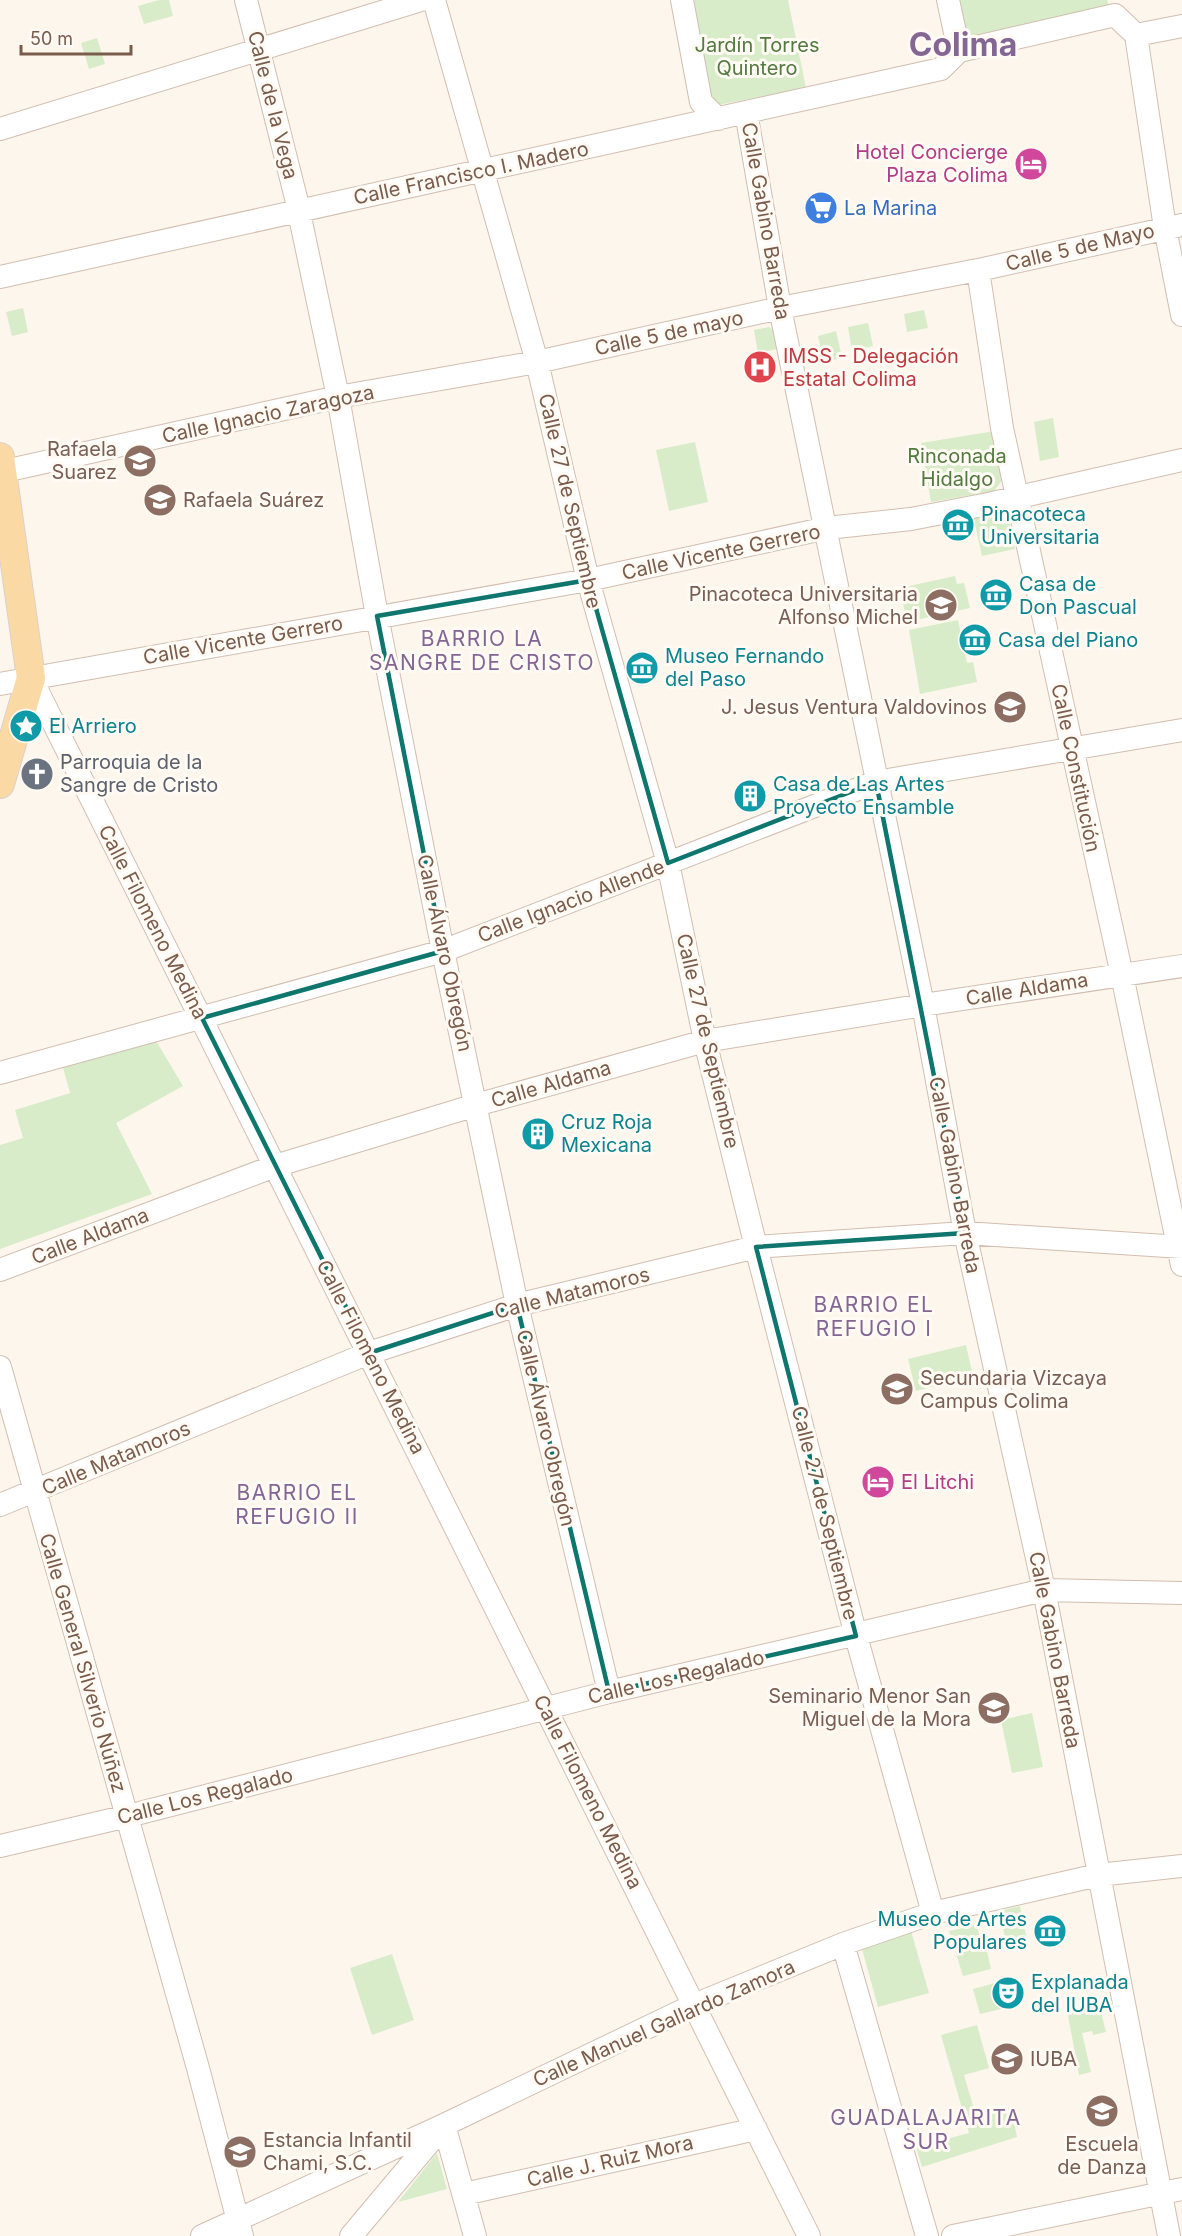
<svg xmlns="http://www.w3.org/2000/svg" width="1182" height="2236" viewBox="0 0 1182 2236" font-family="Inter,sans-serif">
	<rect width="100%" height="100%" fill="#fdf6ec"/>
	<path fill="#d8ecc9" d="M159,0H169L173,16L144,24L138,6Z
		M686,0H788L806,88L718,105L710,102Z
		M955,0H1107L1109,6L966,40Z
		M97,38L105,64L89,69L81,43Z
		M23,308L28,332L12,336L6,312Z
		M924,310L928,328L907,332L904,314Z
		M868,323L873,346L852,351L848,327Z
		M769,327L779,335L782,348L758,353L754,330Z
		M836,331L842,358L824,362L818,336Z
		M1053,418L1059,457L1040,461L1034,422Z
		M995,431L1003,479L994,491L931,502L921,443Z
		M695,442L708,502L669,511L656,450Z
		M1007,508L1015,549L982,556L973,515Z
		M955,576L957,584L964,583L970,608L907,622L900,588Z
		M958,620L967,663L973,662L977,682L920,694L909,630Z
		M155,1039L183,1086L116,1123L152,1194L0,1249V1145L23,1138L15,1110L70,1093L62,1064Z
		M966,1345L973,1376L916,1391L908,1359Z
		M1032,1713L1043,1767L1012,1773L1001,1720Z
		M1020,1906L1027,1941L1007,1946L999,1911Z
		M977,1925L983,1952L987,1951L991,1969L963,1976L949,1931Z
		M911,1931L929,1993L878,2007L862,1949Z
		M392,1954L414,2020L372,2035L350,1968Z
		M995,1983L1001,2009L980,2014L973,1989Z
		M1099,2004L1106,2032L1093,2035L1092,2031L1082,2033L1091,2072L1079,2075L1067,2010Z
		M977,2025L989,2068L964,2075L976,2116L1011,2107L1017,2137L922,2167L916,2147L969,2133L941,2035Z
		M437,2153L447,2189L398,2202Z"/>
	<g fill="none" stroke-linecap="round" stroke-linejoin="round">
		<g stroke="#d1beb0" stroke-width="24">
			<path id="minor" d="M246,0L296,198L338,397L377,616L443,951L517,1305L609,1692
				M434,0L537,362L588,580L668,863L705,1041L756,1247L856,1636L933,1913
				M682,0L701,102L718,119
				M948,0L959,51
				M1136,35L1165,228L1182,315
				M746,112L780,308L923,1005L965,1233L1044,1590L1169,2236
				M0,129L421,0
				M978,270L1002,428L1122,975L1182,1265
				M0,277L941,69L959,51L1115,15L1136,35L1182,26
				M0,472L338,397L537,362L780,308L983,269L1182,225
				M31,678L809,2236
				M0,684L588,580L827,528L911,519L988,504L1182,460
				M0,1073L443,951L876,782L1182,730
				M0,1270L275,1166L476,1105L705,1041L923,1005L1182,966
				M0,1367L198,2068L242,2236
				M0,1505L369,1353L517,1305L756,1247L965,1233L1182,1247
				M0,1846L136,1814L609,1692L1044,1590L1182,1593
				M843,1944L927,2236
				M444,2125L475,2236
				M464,2194L756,2129
				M202,2236L444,2125L694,2005L843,1944L933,1913L1098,1875L1182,1866
				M351,2236L439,2131
				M953,2236L1182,2189"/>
		</g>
		<g stroke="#dad1cd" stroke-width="30">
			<path id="major" d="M0,457L31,678L0,784"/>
		</g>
		<use href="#minor" stroke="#fff" stroke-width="22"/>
		<use href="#major" stroke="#fbd9a5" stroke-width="28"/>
	</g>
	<path fill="none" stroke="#0f766e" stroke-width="4.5" stroke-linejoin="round" d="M588,580L668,863L876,782L965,1233L756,1247L856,1636L609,1692L517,1305L369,1353L202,1018L443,951L377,616Z"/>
	<defs>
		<g id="hotel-disc" transform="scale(1.725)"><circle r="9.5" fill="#d1479c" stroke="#fffaf3"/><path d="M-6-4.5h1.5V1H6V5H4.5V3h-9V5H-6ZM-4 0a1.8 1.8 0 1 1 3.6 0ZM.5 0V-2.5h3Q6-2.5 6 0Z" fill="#fff"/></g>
		<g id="supermarket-disc" transform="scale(1.725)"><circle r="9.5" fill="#3f7fe0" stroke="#fffaf3"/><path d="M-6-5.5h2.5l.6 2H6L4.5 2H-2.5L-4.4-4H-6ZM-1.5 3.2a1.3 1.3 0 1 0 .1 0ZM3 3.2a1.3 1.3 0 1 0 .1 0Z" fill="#fff"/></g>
		<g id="hospital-disc" transform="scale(1.725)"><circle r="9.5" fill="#e0444e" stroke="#fffaf3"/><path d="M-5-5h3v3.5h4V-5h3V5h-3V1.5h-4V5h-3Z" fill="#fff"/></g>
		<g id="school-disc" transform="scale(1.725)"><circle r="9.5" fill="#8d6e63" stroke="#fffaf3"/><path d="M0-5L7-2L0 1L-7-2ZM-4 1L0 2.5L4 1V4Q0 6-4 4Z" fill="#fff"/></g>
		<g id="museum-disc" transform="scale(1.725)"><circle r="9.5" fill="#0f9aa8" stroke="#fffaf3"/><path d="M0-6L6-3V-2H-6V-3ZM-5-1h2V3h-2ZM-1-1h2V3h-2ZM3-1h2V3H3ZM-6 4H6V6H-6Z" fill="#fff"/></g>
		<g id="university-disc" transform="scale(1.725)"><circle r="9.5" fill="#8d6e63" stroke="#fffaf3"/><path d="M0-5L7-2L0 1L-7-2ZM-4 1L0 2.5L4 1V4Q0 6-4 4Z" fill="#fff"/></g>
		<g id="sight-disc" transform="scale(1.725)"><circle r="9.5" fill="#0f9aa8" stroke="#fffaf3"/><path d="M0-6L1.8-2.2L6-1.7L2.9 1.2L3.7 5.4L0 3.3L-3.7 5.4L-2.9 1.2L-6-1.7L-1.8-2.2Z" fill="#fff"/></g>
		<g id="church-disc" transform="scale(1.725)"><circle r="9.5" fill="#6b7280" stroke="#fffaf3"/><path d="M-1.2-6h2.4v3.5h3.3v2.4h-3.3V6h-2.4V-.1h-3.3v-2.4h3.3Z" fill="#fff"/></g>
		<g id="building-disc" transform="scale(1.725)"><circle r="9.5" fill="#0f9aa8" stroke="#fffaf3"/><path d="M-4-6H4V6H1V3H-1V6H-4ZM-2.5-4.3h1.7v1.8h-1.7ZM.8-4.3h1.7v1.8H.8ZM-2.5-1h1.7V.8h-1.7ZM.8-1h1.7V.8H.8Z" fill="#fff"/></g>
		<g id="theatre-disc" transform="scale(1.725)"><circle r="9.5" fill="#0f9aa8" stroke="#fffaf3"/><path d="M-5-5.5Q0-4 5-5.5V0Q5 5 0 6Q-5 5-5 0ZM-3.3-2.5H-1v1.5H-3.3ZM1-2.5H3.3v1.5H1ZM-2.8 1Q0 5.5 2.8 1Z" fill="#fff"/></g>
	</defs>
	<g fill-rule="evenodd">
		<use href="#hotel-disc" x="1031" y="164"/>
		<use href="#supermarket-disc" x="821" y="208"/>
		<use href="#hospital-disc" x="760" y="367"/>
		<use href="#school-disc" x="140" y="461"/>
		<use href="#school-disc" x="160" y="500"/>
		<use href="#museum-disc" x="958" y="525"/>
		<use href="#museum-disc" x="996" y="595"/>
		<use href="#university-disc" x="941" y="605"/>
		<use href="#museum-disc" x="975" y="640"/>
		<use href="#museum-disc" x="642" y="668"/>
		<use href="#school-disc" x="1010" y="707"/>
		<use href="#sight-disc" x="26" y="726"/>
		<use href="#church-disc" x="37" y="774"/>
		<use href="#building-disc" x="750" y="796"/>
		<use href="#building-disc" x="538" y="1134"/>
		<use href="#school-disc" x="897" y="1389"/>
		<use href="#hotel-disc" x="878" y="1482"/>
		<use href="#university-disc" x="994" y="1708"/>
		<use href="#museum-disc" x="1050" y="1931"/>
		<use href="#theatre-disc" x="1008" y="1993"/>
		<use href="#university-disc" x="1007" y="2059"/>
		<use href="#university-disc" x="1102" y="2111"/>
		<use href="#school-disc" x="240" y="2152"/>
	</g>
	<g text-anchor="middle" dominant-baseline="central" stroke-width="6" stroke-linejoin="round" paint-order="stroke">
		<g font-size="20" fill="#537a41" stroke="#fffaf3">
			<text x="757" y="45">Jardín Torres<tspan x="757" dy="23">Quintero</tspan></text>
			<text x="957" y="456">Rinconada<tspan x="957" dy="23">Hidalgo</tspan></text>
		</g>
		<g font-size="20" fill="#7a5c4d" stroke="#fffaf3">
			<text transform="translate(273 105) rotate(76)">Calle de la Vega</text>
			<text transform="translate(471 173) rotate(-12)">Calle Francisco I. Madero</text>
			<text transform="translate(766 221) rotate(80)">Calle Gabino Barreda</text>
			<text transform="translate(1080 247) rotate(-13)">Calle 5 de Mayo</text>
			<text transform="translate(669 333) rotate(-12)">Calle 5 de mayo</text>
			<text transform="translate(268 414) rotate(-12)">Calle Ignacio Zaragoza</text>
			<text transform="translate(570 501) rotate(77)">Calle 27 de Septiembre</text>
			<text transform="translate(721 552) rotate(-12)">Calle Vicente Gerrero</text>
			<text transform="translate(243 640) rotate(-10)">Calle Vicente Gerrero</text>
			<text transform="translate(1076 768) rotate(78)">Calle Constitución</text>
			<text transform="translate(571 901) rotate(-21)">Calle Ignacio Allende</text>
			<text transform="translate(153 922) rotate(63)">Calle Filomeno Medina</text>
			<text transform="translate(445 953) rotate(78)">Calle Álvaro Obregón</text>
			<text transform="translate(1027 989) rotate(-9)">Calle Aldama</text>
			<text transform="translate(708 1041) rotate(77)">Calle 27 de Septiembre</text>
			<text transform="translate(551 1084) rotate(-16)">Calle Aldama</text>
			<text transform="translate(955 1175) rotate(79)">Calle Gabino Barreda</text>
			<text transform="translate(90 1236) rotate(-21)">Calle Aldama</text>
			<text transform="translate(572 1293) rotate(-14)">Calle Matamoros</text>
			<text transform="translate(371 1357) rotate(63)">Calle Filomeno Medina</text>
			<text transform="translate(546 1428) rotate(77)">Calle Álvaro Obregón</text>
			<text transform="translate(116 1458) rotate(-23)">Calle Matamoros</text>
			<text transform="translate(825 1513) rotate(76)">Calle 27 de Septiembre</text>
			<text transform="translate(1055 1650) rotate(79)">Calle Gabino Barreda</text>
			<text transform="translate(83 1663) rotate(74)">Calle General Silverio Núñez</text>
			<text transform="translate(676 1677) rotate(-13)">Calle Los Regalado</text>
			<text transform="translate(588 1792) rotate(63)">Calle Filomeno Medina</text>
			<text transform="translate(205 1796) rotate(-14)">Calle Los Regalado</text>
			<text transform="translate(664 2023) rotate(-24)">Calle Manuel Gallardo Zamora</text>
			<text transform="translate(610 2161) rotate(-13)">Calle J. Ruiz Mora</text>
		</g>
		<g font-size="20" fill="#b23c85" stroke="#fffaf3" text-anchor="end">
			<text x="1008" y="152">Hotel Concierge<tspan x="1008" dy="23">Plaza Colima</tspan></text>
			<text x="901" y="1482" text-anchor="start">El Litchi</text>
		</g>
		<g font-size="20" fill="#366cbe" stroke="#fffaf3" text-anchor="start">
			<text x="844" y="208">La Marina</text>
		</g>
		<g font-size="20" fill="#be3a42" stroke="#fffaf3" text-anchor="start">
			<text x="783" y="356">IMSS - Delegación<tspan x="783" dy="23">Estatal Colima</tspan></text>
		</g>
		<g font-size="20" fill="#785e54" stroke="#fffaf3" text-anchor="end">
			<text x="117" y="449">Rafaela<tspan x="117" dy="23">Suarez</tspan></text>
			<text x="183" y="500" text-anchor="start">Rafaela Suárez</text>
			<text x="918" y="594">Pinacoteca Universitaria<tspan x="918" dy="23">Alfonso Michel</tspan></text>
			<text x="987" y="707">J. Jesus Ventura Valdovinos</text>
			<text x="920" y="1378" text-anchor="start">Secundaria Vizcaya<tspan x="920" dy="23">Campus Colima</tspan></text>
			<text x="971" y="1696">Seminario Menor San<tspan x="971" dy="23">Miguel de la Mora</tspan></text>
			<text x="1030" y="2059" text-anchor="start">IUBA</text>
			<text x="263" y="2140" text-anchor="start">Estancia Infantil<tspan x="263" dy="23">Chami, S.C.</tspan></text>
			<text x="1102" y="2144" text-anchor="middle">Escuela<tspan x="1102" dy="23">de Danza</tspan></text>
		</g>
		<g font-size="20" fill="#0d838f" stroke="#fffaf3" text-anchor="start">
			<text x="981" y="514">Pinacoteca<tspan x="981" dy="23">Universitaria</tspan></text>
			<text x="1019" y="584">Casa de<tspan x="1019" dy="23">Don Pascual</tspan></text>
			<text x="998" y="640">Casa del Piano</text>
			<text x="665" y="656">Museo Fernando<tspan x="665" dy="23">del Paso</tspan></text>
			<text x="49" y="726">El Arriero</text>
			<text x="773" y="784">Casa de Las Artes<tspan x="773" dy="23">Proyecto Ensamble</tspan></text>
			<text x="561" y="1122">Cruz Roja<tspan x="561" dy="23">Mexicana</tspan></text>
			<text x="1027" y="1919" text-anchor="end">Museo de Artes<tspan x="1027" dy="23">Populares</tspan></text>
			<text x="1031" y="1982">Explanada<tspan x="1031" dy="23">del IUBA</tspan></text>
		</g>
		<g font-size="20" fill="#5b616d" stroke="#fffaf3" text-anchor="start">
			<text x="60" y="762">Parroquia de la<tspan x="60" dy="23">Sangre de Cristo</tspan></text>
		</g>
		<g font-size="21" letter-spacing="1.5" fill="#846695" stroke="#fffaf3">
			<text x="482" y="638">BARRIO LA<tspan x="482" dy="24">SANGRE DE CRISTO</tspan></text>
			<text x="874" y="1304">BARRIO EL<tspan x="874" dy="24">REFUGIO I</tspan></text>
			<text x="297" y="1492">BARRIO EL<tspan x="297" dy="24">REFUGIO II</tspan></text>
			<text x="926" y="2117">GUADALAJARITA<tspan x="926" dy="24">SUR</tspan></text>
		</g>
		<g font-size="32" font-weight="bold" fill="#846695" stroke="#fffaf3">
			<text x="963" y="44">Colima</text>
		</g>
	</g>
	<path d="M21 45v9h110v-9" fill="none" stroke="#7a5c4d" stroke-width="3"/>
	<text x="30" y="45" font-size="18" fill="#7a5c4d" stroke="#fffaf3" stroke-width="4.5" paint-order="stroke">50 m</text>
</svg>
